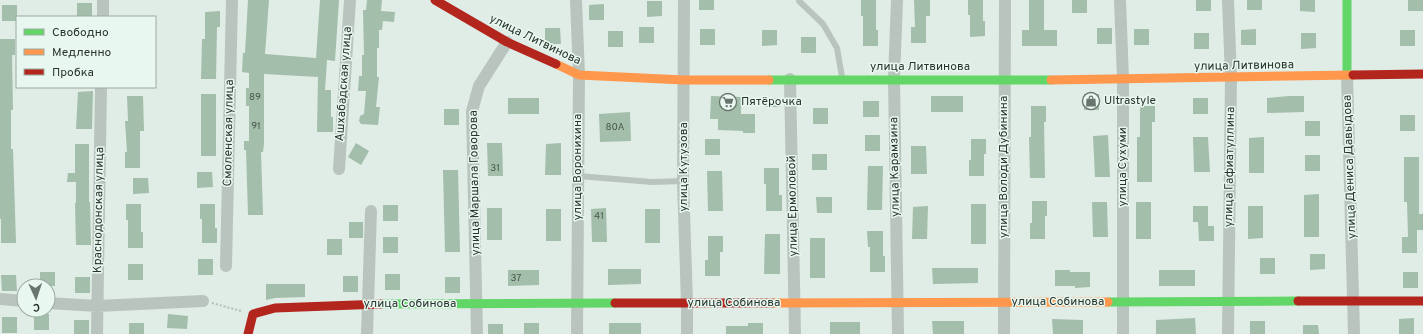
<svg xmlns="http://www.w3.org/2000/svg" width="1423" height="334" viewBox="0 0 1423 334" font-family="Overpass,sans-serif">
	<rect width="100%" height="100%" fill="#e0ece6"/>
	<path fill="#a3beaa" d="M248,0H269L265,54L316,58L320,0H339L335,61L327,60L325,90H331V117H333V132H317L318,77L264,74V144L263,152H261L263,215H248L246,150H244V141H249V106H246V88H249V73L242,72L243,53H245Z
		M367,0H382L381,11L395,12L394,22L383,21L382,30H379V48H377V77H379L376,107H380L378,125L361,124L359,121L360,116L364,114L366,91H358L359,76H362V55H364L363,10H366Z
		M699,0H714V10H699Z
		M861,0H876V30H878V46H863V16H861Z
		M914,0H930V16H926V43H911V27H915Z
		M968,0H983V21H985V36L970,37V15H968Z
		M1029,0H1044V30H1057V46H1022V30H1029Z
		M1072,0H1087V13H1072Z
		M1196,0H1211V11H1196Z
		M1247,0H1262V10H1247Z
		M1300,0H1315V12L1300,11Z
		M1408,0H1423V11H1408Z
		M647,1H662V16L647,17Z
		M77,3H92V17H77Z
		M604,4V20H589V5Z
		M2,5H17V21H2Z
		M220,11V27H217L216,79H201L202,39H205V12Z
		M639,27H654V43H639Z
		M545,28H560L561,44H545Z
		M1097,28H1112V44H1097Z
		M700,29H715V45H700Z
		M1134,29H1149V45H1134Z
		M1256,29V45H1241V30Z
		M762,30H777V45L762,46Z
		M1400,30H1415V46H1400Z
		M608,31H623V47H608Z
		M1194,33H1209V49H1194Z
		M1301,33H1316V48L1301,49Z
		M801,37H816V53H801Z
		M0,39H15V55H12L13,110H11V149H13L16,243H1V219H0Z
		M93,91L92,129H76L78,92Z
		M201,94H216V156H201Z
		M1084,94H1099V110H1084Z
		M127,96H143L144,131H140V168H125V152H127L125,121H128Z
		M711,96L741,97V114H755V133H743V131L718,130V119H710Z
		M931,96H963V112H931Z
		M1289,96H1304V112L1267,113V98Z
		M508,98H539V114H508Z
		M765,98H780V107H765Z
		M1193,98H1208V114H1193Z
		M863,101H879V117H863Z
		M1031,106H1046V122H1044L1045,178H1030L1029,137H1031Z
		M1140,106H1155V122H1152V182H1137V137H1140Z
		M813,108H828V124H813Z
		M444,109H459V125H444Z
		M630,112L631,141L600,142L599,114Z
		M1400,115H1415V131H1400Z
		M1305,121H1320V136H1305Z
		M865,135H880V151H865Z
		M1108,135L1110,177H1095L1093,136Z
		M1193,137H1208L1210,172H1194Z
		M1264,137V173H1249V138Z
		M705,139H720V155H705Z
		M971,139H986V154H984V176H969V160H971Z
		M356,143L369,151L361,165L348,157Z
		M487,143H502L503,176H488Z
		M561,143V175H545L546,144Z
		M75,144H89V202H90L91,245H76L75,203H76V182H67L68,173H75Z
		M911,146H926L927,174H911Z
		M812,154H827V170H812Z
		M1305,155H1320V171H1305Z
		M1404,157H1419V214H1423V230H1417V253H1402V237H1408L1407,202H1404Z
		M868,166H883L882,210H867Z
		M764,168H779V195H782V211H766V184H764Z
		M443,170H458L460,252H445Z
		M707,171H722L723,211H708Z
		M197,172H212L213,187L197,188Z
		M133,178H148L149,193L133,194Z
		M1319,194V237H1304V195Z
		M816,197H832V213H817Z
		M1032,201H1047V216H1045V239H1030V223H1032Z
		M1092,202H1107L1108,237H1093Z
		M1136,202H1151V239H1136Z
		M126,204H141V232H143V248H128V220H126Z
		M200,204H215V228H217V243H202V219H200Z
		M971,204H986V244H971Z
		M383,205H398V221H383Z
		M928,206L927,239H912L913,207Z
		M1193,206H1208V226H1214V241H1199L1198,222H1193Z
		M1248,206H1263V238L1248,239Z
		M487,208H502V240H487Z
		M606,208L607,242H592L591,209Z
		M546,209H561V241H546Z
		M645,209H660V243H645Z
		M349,222H363V238H349Z
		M867,231H883V256H885V272H870V247H868Z
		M765,234H780V274H764Z
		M708,236H723V252H720V276H705V260H708Z
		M383,237H398V253H383Z
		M810,238H825V278H810Z
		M327,239H342V255H327Z
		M1310,254H1325V269L1310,270Z
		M1260,258H1275V274H1260Z
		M198,259H213V275H198Z
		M128,264H143V280H128Z
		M932,268H978V283L933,284Z
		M608,269H641V284L608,285Z
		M508,270H539V285L508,286Z
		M1055,270H1070V272H1090V287L1075,288V286H1055Z
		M1159,270H1195V286H1159Z
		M40,272H55V286H40Z
		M1403,272H1418V288H1403Z
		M385,274H400V290H385Z
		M1,275H16L17,291H2Z
		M343,276H358V292H343Z
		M75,277H90V293H75Z
		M445,277H460V293H445Z
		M266,284H305V297L275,298L266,300Z
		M34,314H49V330H34Z
		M168,314L188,316L187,329L167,328Z
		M2,317H17V333H2Z
		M1195,318L1196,334H1156V320Z
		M1414,318V334H1399V319Z
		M1052,319L1083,320V334H1053Z
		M74,320H89V334H74Z
		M932,321H964V334H933Z
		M1250,321H1265V334H1250Z
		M830,322H860V334H830Z
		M129,323H144V334H129Z
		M524,323H539V334H524Z
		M609,323H641V334H609Z
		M748,323H763V334H726V326H748Z
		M488,324H503V334H488Z
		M1303,325H1318L1319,334H1303Z"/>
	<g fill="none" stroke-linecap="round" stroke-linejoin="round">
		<path stroke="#b2bdb7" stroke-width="2" stroke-dasharray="2 2" stroke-linecap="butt" d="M212,303L241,311"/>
		<path stroke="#bac4be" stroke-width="6" d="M799,1L823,24L837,48L842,77
			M578,176L652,182L683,181"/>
		<path stroke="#bac4be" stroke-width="12" d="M576,0L579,75L577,334
			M684,0L683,181L687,303V334
			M897,0L894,79L898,334
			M1120,0L1123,79V334
			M1228,0L1231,78L1228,334
			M103,17V0
			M1347,75L1354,334
			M790,79L795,334
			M339,169L350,0
			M226,266L232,0
			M0,299L24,301
			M48,303L97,306L203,301
			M97,334L101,87
			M367,334L371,211
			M477,334L472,111L479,86L507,42
			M1004,334L1005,0"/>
		<path stroke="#63d668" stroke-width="9" d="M1347,0V75
			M769,80H1051
			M1108,302L1298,301
			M382,304L615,303"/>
		<path stroke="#ff974d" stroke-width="9" d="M556,64L579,75L684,80H769
			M1051,80L1353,75
			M772,303L1108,302"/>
		<path stroke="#b3261e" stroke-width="9" d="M435,0L507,42L556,64
			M1353,75L1423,74
			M1298,301H1423
			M615,303H772
			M248,334L253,314L275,308L382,304"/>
	</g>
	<defs>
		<g id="shop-ring" transform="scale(0.9)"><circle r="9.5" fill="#e8f8f0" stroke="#68756d" stroke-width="1.5"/><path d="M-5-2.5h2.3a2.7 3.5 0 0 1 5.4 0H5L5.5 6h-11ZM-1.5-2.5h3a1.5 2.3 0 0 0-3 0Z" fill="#68756d"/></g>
		<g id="supermarket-ring" transform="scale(0.9)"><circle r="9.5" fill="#e8f8f0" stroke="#68756d" stroke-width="1.5"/><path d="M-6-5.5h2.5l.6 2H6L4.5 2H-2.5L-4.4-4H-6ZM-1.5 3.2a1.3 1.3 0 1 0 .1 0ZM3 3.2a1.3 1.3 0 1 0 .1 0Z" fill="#68756d"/></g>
	</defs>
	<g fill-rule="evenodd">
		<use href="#shop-ring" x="1091" y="101"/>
		<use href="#supermarket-ring" x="728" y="102"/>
	</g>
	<g text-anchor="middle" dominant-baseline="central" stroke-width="3" stroke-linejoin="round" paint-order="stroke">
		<g font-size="10" fill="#47574c">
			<text x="255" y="97">89</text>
			<text x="256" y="126">91</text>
			<text x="615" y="127">80А</text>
			<text x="495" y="168">31</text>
			<text x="599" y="216">41</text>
			<text x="516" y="278">37</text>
		</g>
		<g font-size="12" fill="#28352c" stroke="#e8f8f0">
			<text transform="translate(535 40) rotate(26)">улица Литвинова</text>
			<text transform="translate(1244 66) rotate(-1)">улица Литвинова</text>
			<text x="920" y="67">улица Литвинова</text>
			<text transform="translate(344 84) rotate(-86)">Ашхабадская улица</text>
			<text transform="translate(229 133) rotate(-89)">Смоленская улица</text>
			<text transform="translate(578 167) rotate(-90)">улица Воронихина</text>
			<text transform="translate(684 167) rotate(-90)">улица Кутузова</text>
			<text transform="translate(895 167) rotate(-91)">улица Карамзина</text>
			<text transform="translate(1004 167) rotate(-90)">улица Володи Дубинина</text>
			<text transform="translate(1123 167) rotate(-90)">улица Сухуми</text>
			<text transform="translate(1230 167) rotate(-89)">улица Гафиатуллина</text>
			<text transform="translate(1350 167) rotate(-92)">улица Дениса Давыдова</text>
			<text transform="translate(475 183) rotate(-91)">улица Маршала Говорова</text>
			<text transform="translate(793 206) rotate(-91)">улица Ермоловой</text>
			<text transform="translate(99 210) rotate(-89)">Краснодонская улица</text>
			<text x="1058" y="302">улица Собинова</text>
			<text x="734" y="303">улица Собинова</text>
			<text x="410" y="304">улица Собинова</text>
		</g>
		<g font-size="12" fill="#28352c" stroke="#e8f8f0" text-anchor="start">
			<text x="1104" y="101">Ultrastyle</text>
			<text x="741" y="102">Пятёрочка</text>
		</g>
	</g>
	<rect x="16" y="16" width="140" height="72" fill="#e8f8f0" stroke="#9baaa2"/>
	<rect x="24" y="29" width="20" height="6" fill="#63d668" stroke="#9baaa2"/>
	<text x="52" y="36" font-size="12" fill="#28352c">Свободно</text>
	<rect x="24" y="49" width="20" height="6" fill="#ff974d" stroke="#9baaa2"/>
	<text x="52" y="56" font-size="12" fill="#28352c">Медленно</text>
	<rect x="24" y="69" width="20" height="6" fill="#b3261e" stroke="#9baaa2"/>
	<text x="52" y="76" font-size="12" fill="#28352c">Пробка</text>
	<g transform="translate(36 298) rotate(177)"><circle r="19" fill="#e8f8f0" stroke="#9baaa2"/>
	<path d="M0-3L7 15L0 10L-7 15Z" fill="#68756d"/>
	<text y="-6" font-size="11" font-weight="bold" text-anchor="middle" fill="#28352c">С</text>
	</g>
</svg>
